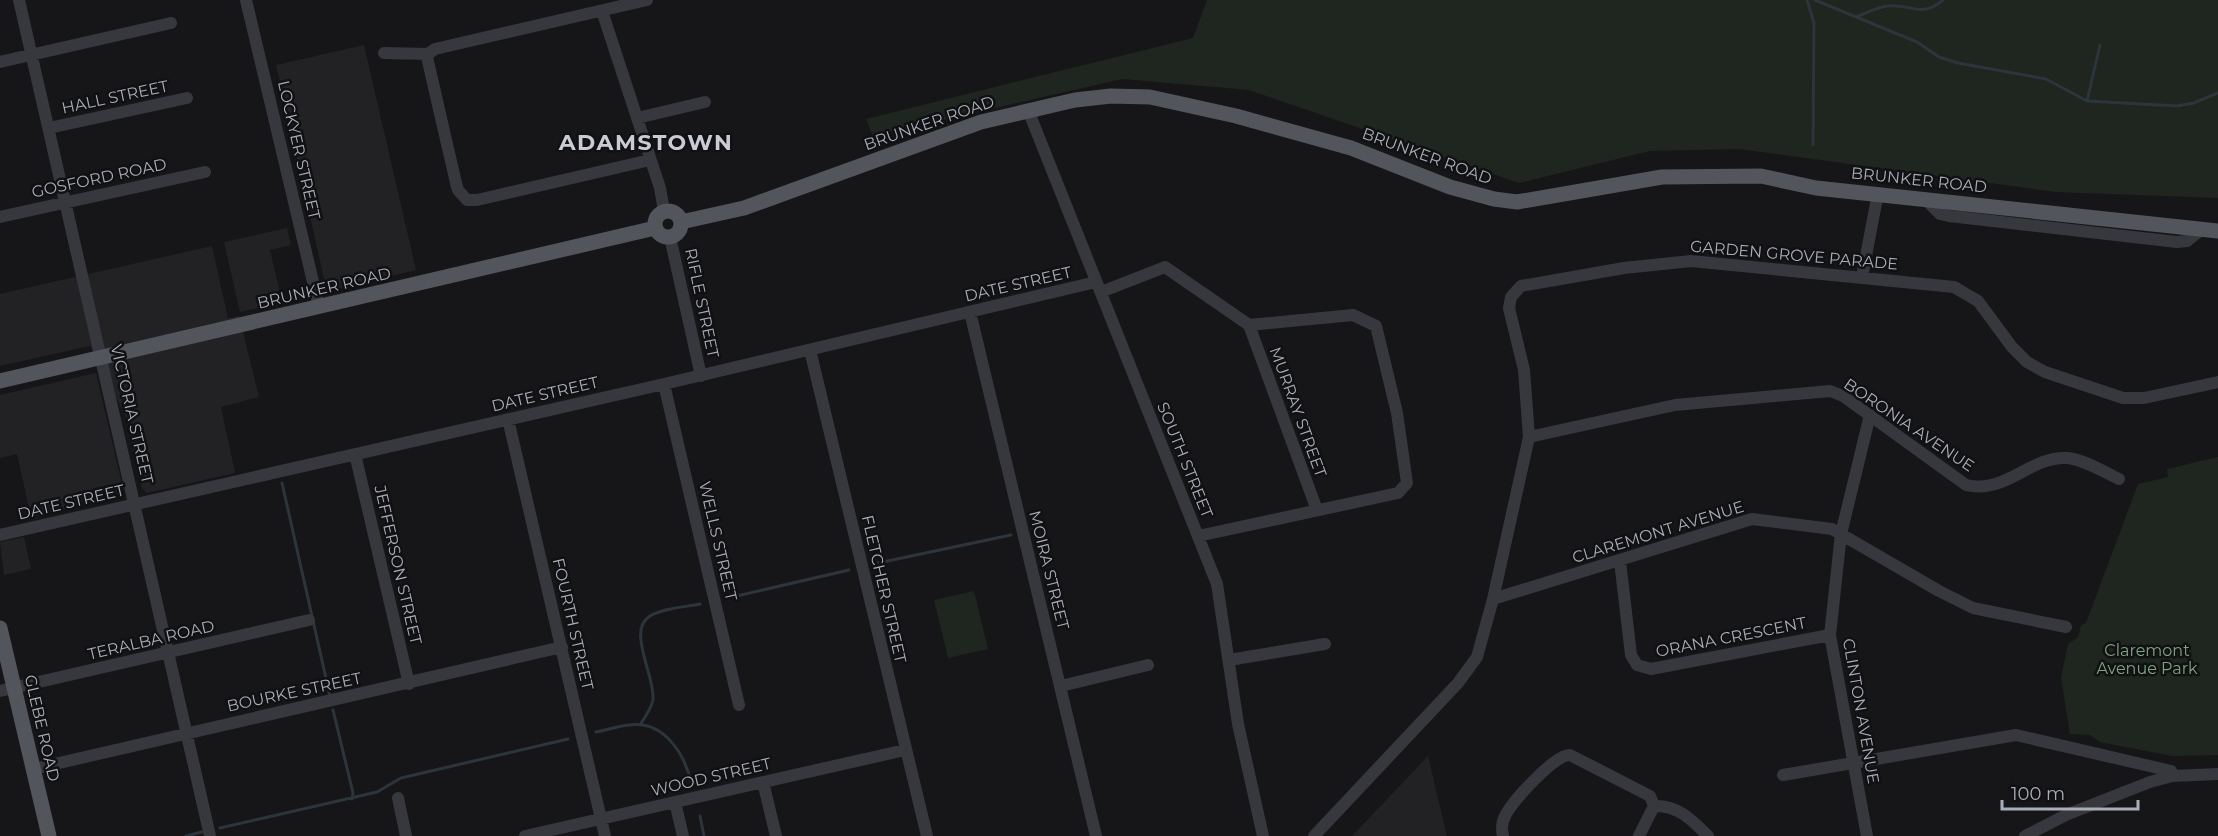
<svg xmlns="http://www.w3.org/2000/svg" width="2218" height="836" viewBox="0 0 2218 836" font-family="Montserrat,sans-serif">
	<rect width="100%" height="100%" fill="#161618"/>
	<path fill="#222225" d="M364,45L416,270L327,292L276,65Z
		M287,228L291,245L270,250L282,302L240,312L224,242Z
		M212,246L228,318L239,316L259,397L221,407L235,473L147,493L142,488L125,415L90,346L0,366V294Z
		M96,373L122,484L114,497L31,517L17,454L0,458V395Z
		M24,537L31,569L4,575L0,542Z
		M1428,756L1447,836H1352Z"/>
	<path fill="#1e261f" d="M1207,0H2218V198L2056,192L1739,149L1650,151L1519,183L1249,90L1122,79L873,136L866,119L1193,38Z
		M2218,457V755L2172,756L2100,742L2090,735L2070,734L2061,678L2068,644L2078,637L2081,625L2086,623L2138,484L2168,477L2167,469Z
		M974,591L988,649L948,658L934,600Z"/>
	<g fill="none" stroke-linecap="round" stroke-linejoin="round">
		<path stroke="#2c353c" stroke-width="3" d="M1807,0L1814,23L1813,145
			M1815,0L1917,42L1939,57L1958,63L2046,79L2087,101L2177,106L2194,103
			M1856,17C1866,13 1877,7 1888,6C1909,3 1921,19 1943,0
			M2087,101L2100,45
			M2196,102L2218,93
			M282,483L330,696
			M878,563L1011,535
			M728,598L849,570
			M333,710L353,793L352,799
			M640,725C645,717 651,709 653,700C656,678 626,630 650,616C664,608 685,607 700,604
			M596,732C607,730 618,726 629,725C665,720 685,755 692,785
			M700,816L704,836
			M220,828L377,792L401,778L568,739
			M186,836L202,832"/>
		<path stroke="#37383d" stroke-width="12" d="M19,0L210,836
			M246,0L319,307
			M647,0L435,49L428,54L427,57L456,183L458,190L467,200H477L650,160
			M602,11L660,188L664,211
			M384,53L428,54
			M0,62L171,23
			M1028,110L1217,584L1238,724L1263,836
			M637,118L705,102
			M49,128L187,98
			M1925,199L1940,214L1949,216L2177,242L2187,241L2202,229
			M0,217L205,172
			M670,237L701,376
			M1862,277L1878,193
			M1101,292L1165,267L1249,325L1353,315L1376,326L1397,413L1407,483L1398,493L1198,536
			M970,312L1096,836
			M1249,325L1317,510
			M810,350L927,836
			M664,384L739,705
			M508,419L605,836
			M1529,437L1675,405L1830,391L1843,396L1966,485C2005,495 2030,456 2067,458C2083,459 2104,472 2119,479
			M355,454L409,684
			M0,535L664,384L1096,282
			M1620,561L1631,655L1637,665L1651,669L1830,635
			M1493,599L1752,519L1832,529L1939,591L1973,608L2066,627
			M1229,660L1325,644
			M1061,686L1148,665
			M0,691L309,620
			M33,769L562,647
			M1783,775L2016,735L2171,771L2172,776
			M763,782L776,836
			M398,798L406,836
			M675,802L683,836
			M1654,806C1678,805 1692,820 1708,836
			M525,836L905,750
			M1314,836L1458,683L1477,657L1493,599L1529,437L1524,370L1509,308L1511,297L1521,286L1624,268L1691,261L1954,287L1978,301L2012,347L2027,362L2045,372L2123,398H2144L2218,382
			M1503,836C1501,828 1502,821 1506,814C1515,799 1554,755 1570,755L1650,796L1654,806L1639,836
			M1867,836L1830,635L1841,534L1870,415
			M2025,836L2066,815L2150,782L2172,776L2218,774"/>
		<path stroke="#53555c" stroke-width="15" d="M655 224a13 13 0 1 1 26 0a13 13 0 1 1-26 0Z
			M681,222L744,208L981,122L1075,100L1111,96L1150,97L1236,116L1351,148L1450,187L1494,199L1517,202L1662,177L1761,176L1816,188L2218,231
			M0,381L655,228
			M0,628L49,836"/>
	</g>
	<g text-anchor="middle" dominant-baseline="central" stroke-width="5" stroke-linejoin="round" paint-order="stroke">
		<g font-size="16" fill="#a8adb8" stroke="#111113">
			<text transform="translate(115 97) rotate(-12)">HALL STREET</text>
			<text transform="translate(929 123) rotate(-19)">BRUNKER ROAD</text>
			<text transform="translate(299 150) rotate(77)">LOCKYER STREET</text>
			<text transform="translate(1427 156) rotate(20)">BRUNKER ROAD</text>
			<text transform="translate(99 178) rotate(-12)">GOSFORD ROAD</text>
			<text transform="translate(1919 180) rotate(6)">BRUNKER ROAD</text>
			<text transform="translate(1794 255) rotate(5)">GARDEN GROVE PARADE</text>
			<text transform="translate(1018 284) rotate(-13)">DATE STREET</text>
			<text transform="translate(324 288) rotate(-13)">BRUNKER ROAD</text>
			<text transform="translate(702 303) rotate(78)">RIFLE STREET</text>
			<text transform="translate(545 394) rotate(-13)">DATE STREET</text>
			<text transform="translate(1298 412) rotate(70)">MURRAY STREET</text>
			<text transform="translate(132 414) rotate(77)">VICTORIA STREET</text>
			<text transform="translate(1909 425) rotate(34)">BORONIA AVENUE</text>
			<text transform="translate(1185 460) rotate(68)">SOUTH STREET</text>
			<text transform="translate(71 502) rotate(-13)">DATE STREET</text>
			<text transform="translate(1658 532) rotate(-17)">CLAREMONT AVENUE</text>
			<text transform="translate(718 541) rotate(77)">WELLS STREET</text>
			<text transform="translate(398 565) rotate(77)">JEFFERSON STREET</text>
			<text transform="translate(1049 570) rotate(76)">MOIRA STREET</text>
			<text transform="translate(884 589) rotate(77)">FLETCHER STREET</text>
			<text transform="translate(573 624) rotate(77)">FOURTH STREET</text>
			<text transform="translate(1731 637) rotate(-11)">ORANA CRESCENT</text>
			<text transform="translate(151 640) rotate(-13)">TERALBA ROAD</text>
			<text transform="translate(294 692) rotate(-12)">BOURKE STREET</text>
			<text transform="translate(1861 711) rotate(80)">CLINTON AVENUE</text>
			<text transform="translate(42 728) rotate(77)">GLEBE ROAD</text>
			<text transform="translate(711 777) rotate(-13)">WOOD STREET</text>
		</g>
		<g font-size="16" fill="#7fa381" stroke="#111113">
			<text x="2147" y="650">Claremont<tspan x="2147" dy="18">Avenue Park</tspan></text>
		</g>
		<g font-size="22" font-weight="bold" letter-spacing="1.5" fill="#c9ccd4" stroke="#111113">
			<text x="646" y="142">ADAMSTOWN</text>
		</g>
	</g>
	<path d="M2002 800v9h136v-9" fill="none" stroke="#a8adb8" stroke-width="3"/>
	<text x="2011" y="800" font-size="18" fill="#a8adb8" stroke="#111113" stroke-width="4.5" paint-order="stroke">100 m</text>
</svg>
